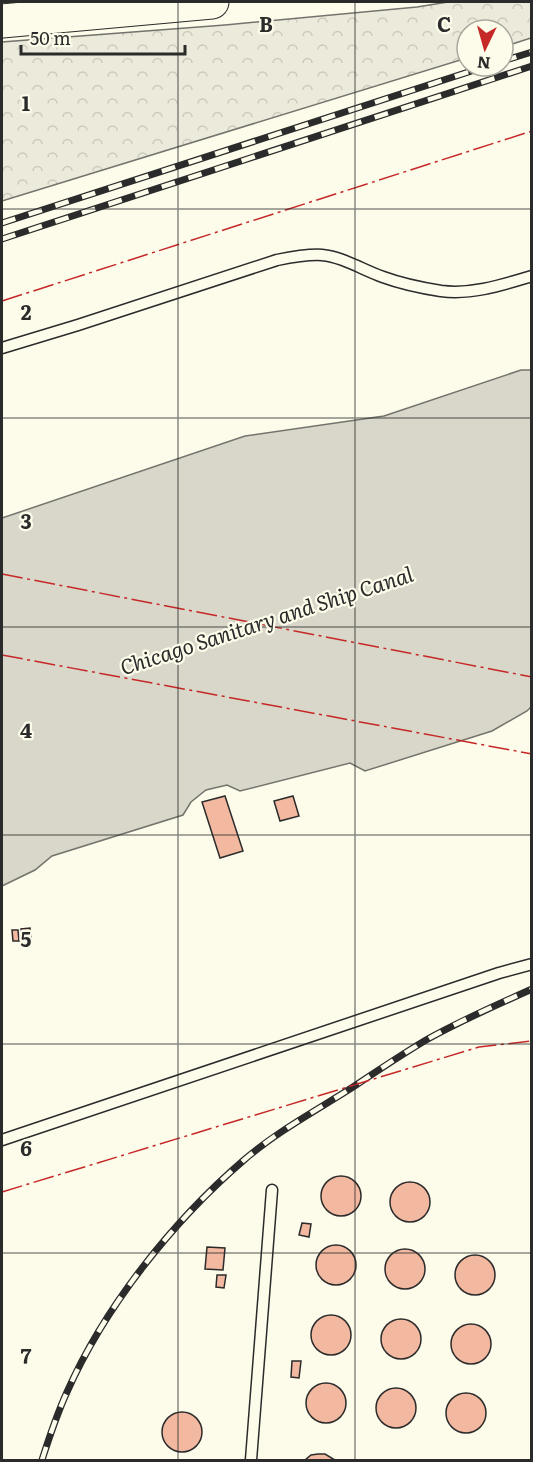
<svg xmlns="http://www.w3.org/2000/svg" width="533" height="1462" viewBox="0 0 533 1462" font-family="Literata,serif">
	<defs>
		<pattern id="forest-crowns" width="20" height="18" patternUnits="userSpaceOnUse" patternTransform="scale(1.5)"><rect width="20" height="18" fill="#ecebdb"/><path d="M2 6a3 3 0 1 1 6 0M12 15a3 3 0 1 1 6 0" fill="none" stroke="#cbcabc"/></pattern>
	</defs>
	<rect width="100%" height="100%" fill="#fdfbea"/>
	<path fill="url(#forest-crowns)" stroke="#74746e" stroke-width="1.5" d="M448,2H531V38L503,47V30H467V58L2,201V42L225,25L417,7Z"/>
	<path fill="#d8d7c9" stroke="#74746e" stroke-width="1.5" d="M521,370H532V706L527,711L492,731L365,771L350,763L240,791L227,785L206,790L191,802L183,815L52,856L35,870L2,886V518L245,436L384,416Z"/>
	<path fill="#f2b8a0" stroke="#2b2b2b" stroke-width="1.5" d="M225,796L243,851L220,858L202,802Z
		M293,796L299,816L280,821L274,801Z
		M30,928L31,939L22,940L21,929Z
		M12,930H18L19,941H13Z
		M321 1196a20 20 0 1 1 40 0a20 20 0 1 1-40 0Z
		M390 1202a20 20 0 1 1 40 0a20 20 0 1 1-40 0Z
		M302,1223L311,1224L309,1237L299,1235Z
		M316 1265a20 20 0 1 1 40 0a20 20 0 1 1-40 0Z
		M207,1247L225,1248L223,1270L205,1269Z
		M385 1269a20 20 0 1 1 40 0a20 20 0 1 1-40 0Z
		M455 1275a20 20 0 1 1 40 0a20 20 0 1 1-40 0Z
		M217,1275H226L224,1288L216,1287Z
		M311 1335a20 20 0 1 1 40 0a20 20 0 1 1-40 0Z
		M381 1339a20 20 0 1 1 40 0a20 20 0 1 1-40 0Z
		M451 1344a20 20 0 1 1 40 0a20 20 0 1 1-40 0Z
		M292,1361H301L299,1378L291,1377Z
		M306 1403a20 20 0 1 1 40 0a20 20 0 1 1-40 0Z
		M376 1408a20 20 0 1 1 40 0a20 20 0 1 1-40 0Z
		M446 1413a20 20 0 1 1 40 0a20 20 0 1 1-40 0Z
		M162 1432a20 20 0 1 1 40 0a20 20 0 1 1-40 0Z
		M318,1454H325L335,1460H305L311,1455Z"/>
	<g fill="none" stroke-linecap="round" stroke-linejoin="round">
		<g stroke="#2b2b2b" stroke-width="13">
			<path id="lane" d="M2,348L78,325L277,260C292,257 307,254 322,255C343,257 363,270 383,277C402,284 422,288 441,291C472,295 502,285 532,276
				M2,1140L499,973L532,964
				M251,1460L272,1190"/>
		</g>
		<g stroke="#2b2b2b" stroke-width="35">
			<path id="highway" d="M2,21L212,2"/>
		</g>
		<use href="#lane" stroke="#fdfbea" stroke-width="10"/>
		<use href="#highway" stroke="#fdfbea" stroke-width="33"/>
		<g stroke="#2b2b2b" stroke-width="7">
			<path id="rail" d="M503,61L532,52
				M2,223L487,66
				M2,239L532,66
				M42,1460C49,1438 57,1414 67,1392C105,1306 173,1221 244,1160C276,1132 317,1110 353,1087C377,1071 401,1055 426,1040C460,1021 496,1005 532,989"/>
		</g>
		<use href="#rail" stroke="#fdfbea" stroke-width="4.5" stroke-dasharray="14" stroke-linecap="butt"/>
		<path stroke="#c62828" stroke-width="1.5" stroke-dasharray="21 4.5 3 4.5" stroke-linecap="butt" d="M2,301L532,131
			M2,574L532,677
			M2,655L532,754
			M2,1192L479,1047L532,1041"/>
	</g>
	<path fill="none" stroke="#2b2b2b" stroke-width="1.5" stroke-opacity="0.55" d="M178,2V1460M355,2V1460M2,209H532M2,418H532M2,627H532M2,835H532M2,1044H532M2,1253H532"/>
	<g text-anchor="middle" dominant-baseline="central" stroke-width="4.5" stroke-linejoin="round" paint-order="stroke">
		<g font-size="21" font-style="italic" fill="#2b2b2b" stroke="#fdfbea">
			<text transform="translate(266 619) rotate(-18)">Chicago Sanitary and Ship Canal</text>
		</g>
	</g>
	<g font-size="20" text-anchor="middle" font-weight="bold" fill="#2b2b2b" stroke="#fdfbea" stroke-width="4.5" stroke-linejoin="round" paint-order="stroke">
		<text x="266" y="32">B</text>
		<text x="444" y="32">C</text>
		<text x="26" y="111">1</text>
		<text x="26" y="320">2</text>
		<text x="26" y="529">3</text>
		<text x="26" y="738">4</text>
		<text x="26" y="947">5</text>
		<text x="26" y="1156">6</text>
		<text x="26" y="1364">7</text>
	</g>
	<rect width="533" height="1462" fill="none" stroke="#2b2b2b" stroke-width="6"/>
	<g transform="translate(485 48) rotate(185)"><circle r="28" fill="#fdfbea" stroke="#a9a89e" stroke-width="1.5"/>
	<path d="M0-4.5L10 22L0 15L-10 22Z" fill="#c62828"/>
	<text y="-9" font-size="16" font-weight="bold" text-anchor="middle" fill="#2b2b2b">N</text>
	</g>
	<path d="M21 45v9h164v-9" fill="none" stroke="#2b2b2b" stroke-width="3"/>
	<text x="30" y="45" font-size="18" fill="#2b2b2b" stroke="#fdfbea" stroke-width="4.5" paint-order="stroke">50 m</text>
</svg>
